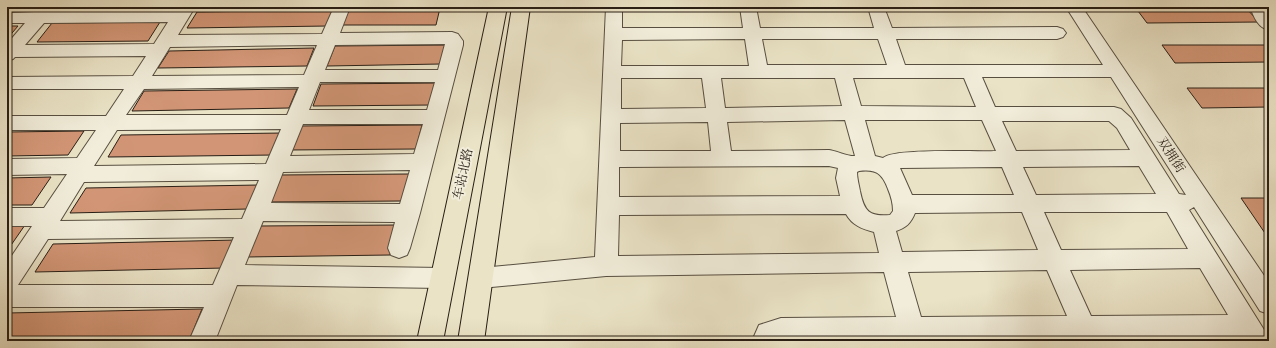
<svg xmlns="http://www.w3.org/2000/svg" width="1276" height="348" viewBox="0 0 1276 348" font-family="'IM FELL Double Pica','Noto Serif SC',serif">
	<rect width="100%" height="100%" fill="#eae3c6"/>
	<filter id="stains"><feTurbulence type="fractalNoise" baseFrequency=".005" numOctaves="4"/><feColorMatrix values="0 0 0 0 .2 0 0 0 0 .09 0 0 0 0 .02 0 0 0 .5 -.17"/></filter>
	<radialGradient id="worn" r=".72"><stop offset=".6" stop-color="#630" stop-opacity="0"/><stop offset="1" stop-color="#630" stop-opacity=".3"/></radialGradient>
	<path fill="#d29676" stroke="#281e15" d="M7,7H38L36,9H7Z
		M62,7H167L166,9L60,10Z
		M1135,7H1245L1259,22L1147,23Z
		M440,8L436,25H341L348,9Z
		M334,10L328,26L187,28L197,12Z
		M160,22L148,41L37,42L52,23Z
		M7,26H18L7,39Z
		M446,45L441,64L327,66L335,46Z
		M1162,45H1269V62L1175,63Z
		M314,48L307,66L158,68L169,51Z
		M438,83L433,105L313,106L321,84Z
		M1187,88H1269V107L1202,108Z
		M297,89L289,108L132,111L144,91Z
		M422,125L416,149L288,150L298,126Z
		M84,131L68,155L7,156V132Z
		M284,133L275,155L108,157L121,135Z
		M409,174L402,201L267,202L278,175Z
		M51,177L32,205H7V178Z
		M259,185L248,209L70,213L86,188Z
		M1241,198H1269V239Z
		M7,225H25L7,251Z
		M397,225L390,255L246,257L258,226Z
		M237,240L225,268L35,272L53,244Z
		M202,309L189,341H7V313Z"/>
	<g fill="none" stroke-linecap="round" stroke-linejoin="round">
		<g stroke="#584f41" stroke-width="2">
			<path id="minor" d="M40,7H51L53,11V12H175L179,7H195L178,35L322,34L334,7H350L340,33L452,32L458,34L463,41V45L420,213L410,248L407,255L399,258L391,255L388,248L395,222L263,221L245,265L442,268L450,271L454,278L450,285L442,288L237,285L215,341H189L204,307H7V263L32,226H7V208H44L67,174L7,175V159L77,158L96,130H7V116H106L124,89H7V77L133,76L146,56L15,57L13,59L7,61V44L25,23H7V13L34,12ZM168,22L154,44L25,45L44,23ZM445,44L438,70H325L335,45ZM317,45L304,75L152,76L170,47ZM320,82H435L427,110H309ZM299,87L287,115H126L144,89ZM303,124H423L414,154L290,156ZM281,129L266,164L94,166L117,130ZM410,170L400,204L271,203L283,172ZM259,180L242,219L60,221L84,182ZM234,237L213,285H18L48,239Z
				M606,7H622V28H743L740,7H756L760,28H874L868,7H884L892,28L1057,27L1063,29L1066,33L1063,37L1057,39H896L905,65H1103L1066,7H1082L1269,283V314L1260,311L1194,207L1189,210L1266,333L1269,341H1243L1241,337L1101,338V341H1077L1076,338L927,339L928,341H902V339L752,341L759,325L781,318L896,317L884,272L606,276L481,288L473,285L469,278L473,271L481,268L595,257ZM745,39L749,66H621L622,40ZM762,39H878L887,65H767ZM982,77H1111L1186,195L1179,194L1131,118L1121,109L1114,107H995ZM621,78H702L706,108L621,109ZM721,78H835L842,106L725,108ZM853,78H964L976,107L861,106ZM845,120L855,156C850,157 836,151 829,150L731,151L727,122ZM865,120H982L996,151C976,152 893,148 883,158L875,156ZM1002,121H1109L1117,128L1130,150L1016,151ZM708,122L711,151H620V123ZM829,166L838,168L836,178L840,196L619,197V167ZM1139,166L1156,194L1036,195L1023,167ZM1002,167L1014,195H912L900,168ZM859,171C876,169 882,173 888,189C891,196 893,203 893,211L890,215C869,217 864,211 860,191C859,185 857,179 857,172ZM1022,212L1038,250L902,252L896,231C906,228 911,223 915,213ZM1044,212H1167L1188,249L1061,250ZM846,214C852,225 862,229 874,232L879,253L618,256L619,215ZM1200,268L1228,315L1091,316L1070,270ZM1047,270L1067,316L921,317L908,272Z
				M1250,7H1266L1269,13V30C1258,28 1254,17 1250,7Z"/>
		</g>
		<g stroke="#281e15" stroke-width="2">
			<path id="major" d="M489,7H507L443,341H417Z
				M512,7H530L484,341H458Z"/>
		</g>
		<use href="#minor" fill="#f1edda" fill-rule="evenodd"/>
		<use href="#major" fill="#eae3c6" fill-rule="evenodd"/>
	</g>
	<g text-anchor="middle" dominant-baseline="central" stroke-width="4" stroke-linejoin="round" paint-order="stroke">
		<g font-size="13" fill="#281e15" stroke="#f1edda">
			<text transform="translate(1171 155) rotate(57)">双拥街</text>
			<text transform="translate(463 174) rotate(-78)">车站北路</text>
		</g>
	</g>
	<rect width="1276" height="348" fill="none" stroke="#eae3c6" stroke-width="24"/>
	<rect x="8" y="8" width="1260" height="332" fill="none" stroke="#281e15" stroke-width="2"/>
	<rect x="12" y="12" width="1252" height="324" fill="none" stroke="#281e15"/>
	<rect width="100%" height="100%" filter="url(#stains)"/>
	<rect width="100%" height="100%" fill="url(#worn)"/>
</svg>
